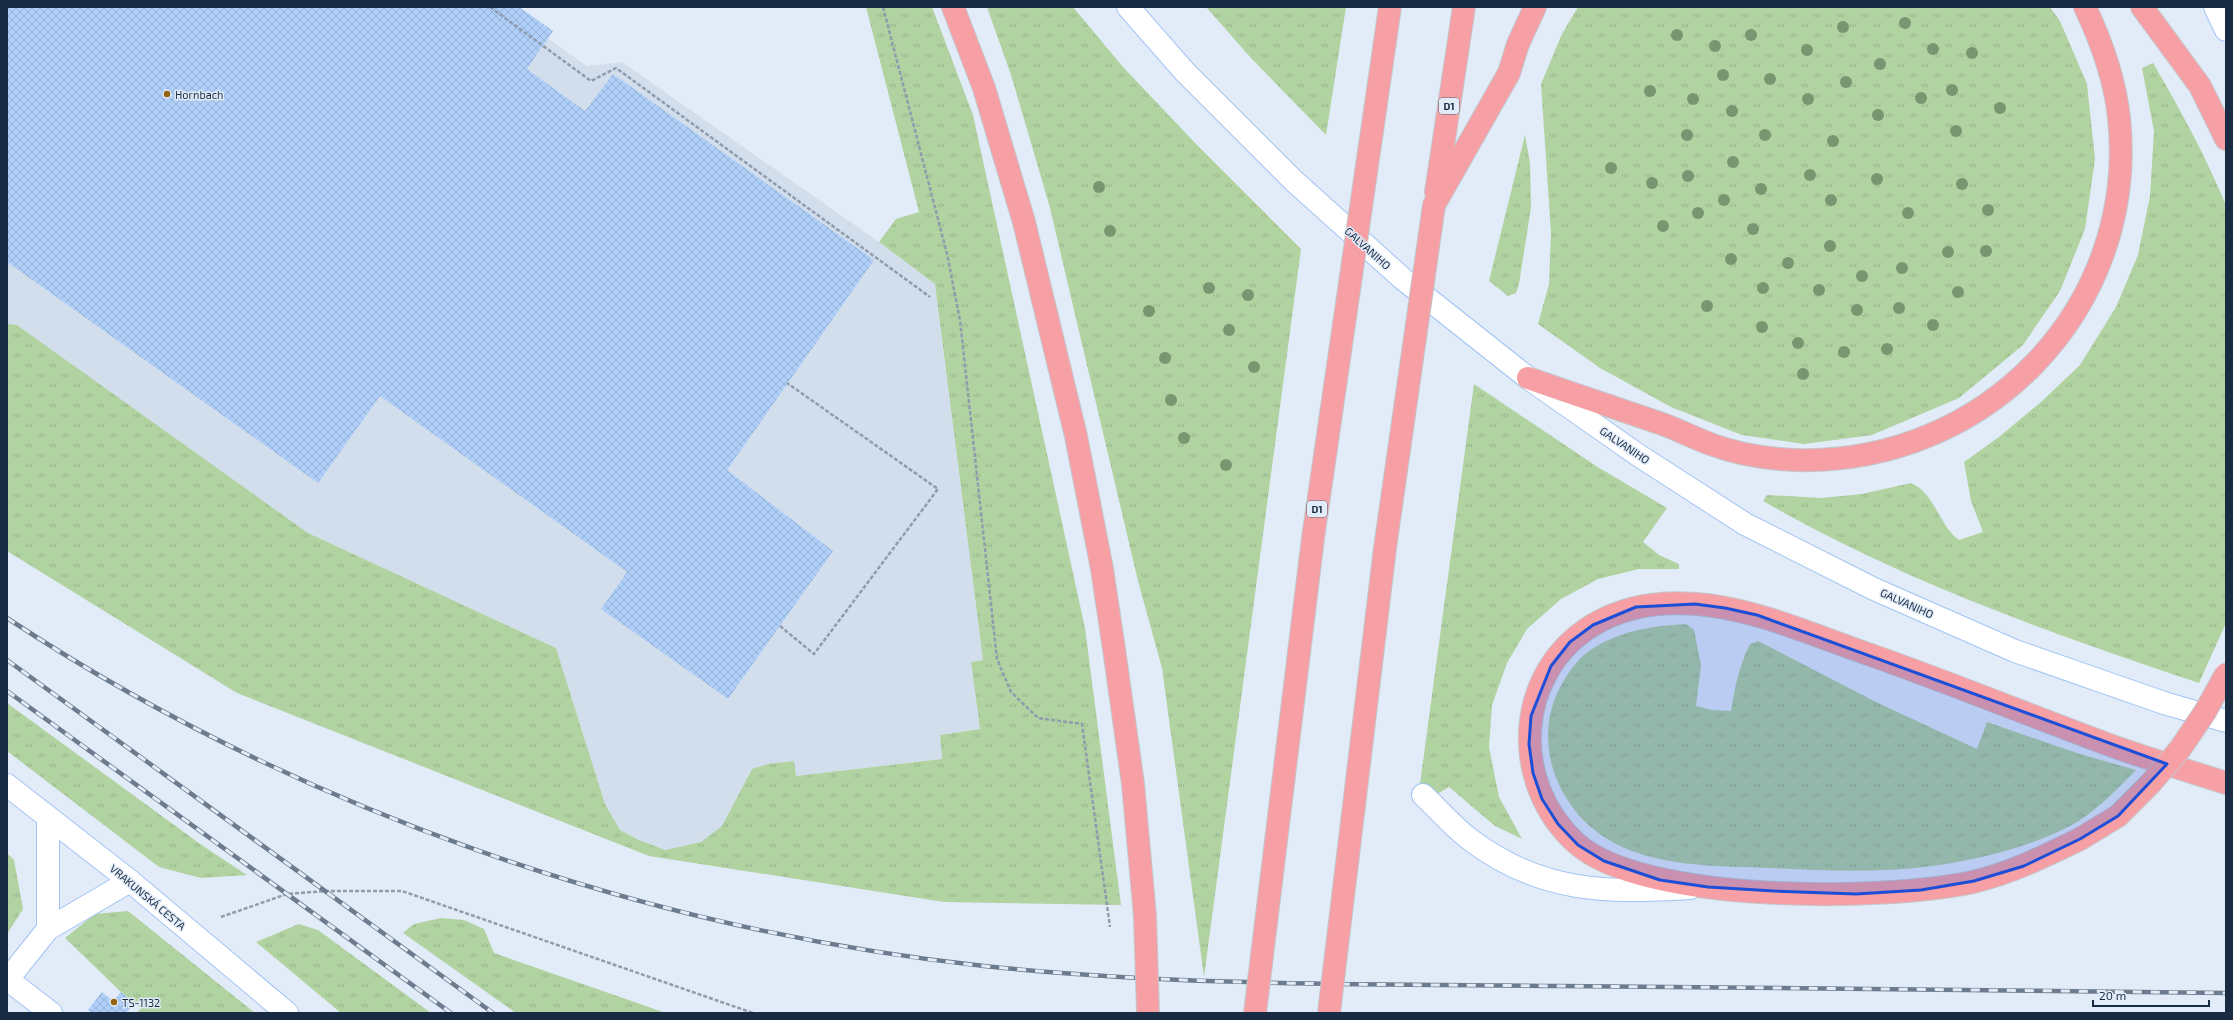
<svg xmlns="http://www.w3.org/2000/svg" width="2233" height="1020" viewBox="0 0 2233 1020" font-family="'Exo 2',sans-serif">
	<defs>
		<pattern id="grass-tufts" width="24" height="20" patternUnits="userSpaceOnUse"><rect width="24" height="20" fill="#b1d2a1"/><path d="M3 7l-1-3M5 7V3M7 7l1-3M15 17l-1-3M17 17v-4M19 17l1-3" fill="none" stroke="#98b48c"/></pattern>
		<pattern id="building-cross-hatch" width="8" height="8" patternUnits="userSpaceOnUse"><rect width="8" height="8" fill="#afcff9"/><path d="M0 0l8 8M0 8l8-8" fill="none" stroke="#96b2d7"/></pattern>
	</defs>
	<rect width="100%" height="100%" fill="#e2ecf8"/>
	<path fill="#d3deec" d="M7,7H503L587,66L622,62L879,242L935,284L983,660L971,662L980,729L940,735L942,759L796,776L794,761L752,769L722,826L701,842L665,850L639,840L620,830L605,804L556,648L308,533L17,325L7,324Z"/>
	<path fill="url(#grass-tufts)" d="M866,7H932L973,115L1085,628L1121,905L944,902L649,856L237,693L7,551V324L17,325L308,533L556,648L605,804L620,830L639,840L665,850L701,842L722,826L752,769L768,764L794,761L796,776L942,759L940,735L980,729L971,662L983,660L935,284L879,242L896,219L919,212Z
		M987,7H1073L1123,67L1197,145L1301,249L1204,977L1162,668L1138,581L1049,204L1011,75Z
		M1206,7H1346L1326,135L1251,58Z
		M1578,7H2050L2060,21L2087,84L2095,159L2085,229L2060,291L2023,345L1959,398L1872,435L1804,444L1742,435L1671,407L1600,368L1538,324L1549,284L1551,233L1541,84L1562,34Z
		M2153,63C2180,109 2205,155 2226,205V623L2199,683C2050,633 1900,580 1763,501L1767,495L1822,498L1862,494L1911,483C1935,493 1939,526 1959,540L1983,532L1971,501L1964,462L1999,437L2041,402L2080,365L2116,307L2138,255L2150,196L2154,131L2142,68Z
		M1525,135L1530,163L1531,207L1519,284L1516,293L1508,296L1489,281Z
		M1474,384L1596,466L1667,508L1643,542L1659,555L1679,564V569H1639L1598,579L1561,599L1527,629L1507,663L1492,705L1489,747L1499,797L1522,839L1495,826L1449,787L1417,806Z
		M1686,624L1694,630L1701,665L1696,706L1712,710L1731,711C1735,687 1739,666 1750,644L1758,641L1876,702L1977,749L1987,722L2080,754L2136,770C2116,790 2094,814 2068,827C2027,848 1977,860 1932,866C1880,873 1825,871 1772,868C1718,866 1652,868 1604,837C1553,803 1531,735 1563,682C1570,670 1578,659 1589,651C1618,631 1651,626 1686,624Z
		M7,703L203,846L247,875L201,878L159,867L7,751Z
		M7,853L14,860L23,909L7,934Z
		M128,911L255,1013H137L141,1008L121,992L65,938L95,914Z
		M441,918L464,920L484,929L494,953L666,1013H516L403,933L414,924Z
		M299,924L318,930L431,1013H341L256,942Z"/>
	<path fill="url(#building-cross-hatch)" d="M7,7H519L553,31L527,69L585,111L613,74L874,260L727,470L833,551L728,699L601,609L627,572L380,396L318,483L7,262Z
		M102,992L113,1001L121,992L135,1003L126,1013H92L88,1010Z"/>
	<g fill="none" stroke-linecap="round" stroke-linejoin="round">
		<g stroke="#a0c4f4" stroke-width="24">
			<path id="service" d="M2215,7L2226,30
				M1423,795C1439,810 1454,828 1472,841C1542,893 1607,893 1690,888
				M48,929V817
				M7,979L51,1013
				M8,979L48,929L130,881"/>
		</g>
		<g stroke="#a0c4f4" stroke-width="24">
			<path id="secondary" d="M1128,7L1185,72L1294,181L1403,279L1528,378L1638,455L1745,524L1874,589L2015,651L2164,703L2226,721
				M7,785L130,881L287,1013"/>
		</g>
		<g stroke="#c3c8ce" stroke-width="24">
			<path id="motorway" d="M953,7L984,88L1024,222L1076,436L1102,569L1114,649L1133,784L1145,916
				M2142,7L2200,86L2226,139
				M1436,192L1464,7
				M1434,205L1509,73L1518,44L1535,7
				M1528,378C1573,394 1619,409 1665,425C1681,431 1696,439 1713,445C1738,454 1769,459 1795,460C1984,466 2139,309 2119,118C2115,79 2102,43 2085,7
				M2080,839C2045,856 2011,873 1973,882C1886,901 1643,904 1576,843C1510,783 1514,673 1593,625C1624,606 1661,601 1697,604C1757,609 1815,636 1871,655C1953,684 2034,717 2115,747C2152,760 2189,771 2226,783"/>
		</g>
		<path stroke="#8f9cad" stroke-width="2.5" stroke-dasharray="4 2" stroke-linecap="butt" d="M490,7L591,81L616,68L930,297
			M883,7L947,254L960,320L997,659L1011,692L1038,718L1082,724L1110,927
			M780,626L814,654L938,489L787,383
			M221,917L287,894L325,891H402L753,1013"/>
		<use href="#service" stroke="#fff" stroke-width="22"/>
		<use href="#secondary" stroke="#fff" stroke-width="22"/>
		<use href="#motorway" stroke="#f6a0a5" stroke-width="22"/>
		<g stroke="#6c7b8e" stroke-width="4.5">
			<path id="rail" d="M7,618C295,808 641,929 984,966C1175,986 1367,984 1559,986C1781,988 2004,990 2226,993
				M7,660L493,1013
				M7,691L451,1013"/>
		</g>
		<use href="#rail" stroke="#e2ecf8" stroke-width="3" stroke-dasharray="9" stroke-linecap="butt"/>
		<g stroke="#c3c8ce" stroke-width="24" stroke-linecap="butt">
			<path id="motorway-bridge" d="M2080,839L2118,816L2150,784L2180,749L2205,712L2226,674
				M1145,916L1148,1013
				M1255,1013L1313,538L1390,7
				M1329,1013L1385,548L1434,205"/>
		</g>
		<use href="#motorway-bridge" stroke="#f6a0a5" stroke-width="22"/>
	</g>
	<g fill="#7a9670">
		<circle cx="1905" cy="23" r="6"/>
		<circle cx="1843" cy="27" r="6"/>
		<circle cx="1677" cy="35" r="6"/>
		<circle cx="1751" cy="35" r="6"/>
		<circle cx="1715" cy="46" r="6"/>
		<circle cx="1933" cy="49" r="6"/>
		<circle cx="1807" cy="50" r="6"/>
		<circle cx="1972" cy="53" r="6"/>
		<circle cx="1880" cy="64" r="6"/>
		<circle cx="1723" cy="75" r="6"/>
		<circle cx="1770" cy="79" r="6"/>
		<circle cx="1846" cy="82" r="6"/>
		<circle cx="1952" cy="90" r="6"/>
		<circle cx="1650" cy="91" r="6"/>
		<circle cx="1921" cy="98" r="6"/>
		<circle cx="1693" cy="99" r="6"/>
		<circle cx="1808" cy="99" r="6"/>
		<circle cx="2000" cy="108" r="6"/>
		<circle cx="1732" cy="111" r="6"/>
		<circle cx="1878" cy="115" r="6"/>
		<circle cx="1956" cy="131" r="6"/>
		<circle cx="1687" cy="135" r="6"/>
		<circle cx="1765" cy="135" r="6"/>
		<circle cx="1833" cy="141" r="6"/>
		<circle cx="1733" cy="162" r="6"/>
		<circle cx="1611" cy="168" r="6"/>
		<circle cx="1810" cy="175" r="6"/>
		<circle cx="1688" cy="176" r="6"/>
		<circle cx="1877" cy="179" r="6"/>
		<circle cx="1652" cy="183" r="6"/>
		<circle cx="1962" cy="184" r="6"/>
		<circle cx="1099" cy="187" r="6"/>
		<circle cx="1761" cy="189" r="6"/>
		<circle cx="1724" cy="200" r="6"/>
		<circle cx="1831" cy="200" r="6"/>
		<circle cx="1988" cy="210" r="6"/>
		<circle cx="1698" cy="213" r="6"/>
		<circle cx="1908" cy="213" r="6"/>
		<circle cx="1663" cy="226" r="6"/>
		<circle cx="1753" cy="229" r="6"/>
		<circle cx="1110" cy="231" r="6"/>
		<circle cx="1830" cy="246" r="6"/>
		<circle cx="1986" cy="251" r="6"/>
		<circle cx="1948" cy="252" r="6"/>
		<circle cx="1731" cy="259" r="6"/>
		<circle cx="1788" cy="263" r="6"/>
		<circle cx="1902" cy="268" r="6"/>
		<circle cx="1862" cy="276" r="6"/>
		<circle cx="1209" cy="288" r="6"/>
		<circle cx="1763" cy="288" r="6"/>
		<circle cx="1819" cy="290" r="6"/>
		<circle cx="1958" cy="292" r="6"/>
		<circle cx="1248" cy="295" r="6"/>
		<circle cx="1707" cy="306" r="6"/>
		<circle cx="1899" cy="308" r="6"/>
		<circle cx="1857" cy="310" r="6"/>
		<circle cx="1149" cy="311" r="6"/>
		<circle cx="1933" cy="325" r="6"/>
		<circle cx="1762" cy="327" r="6"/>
		<circle cx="1229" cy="330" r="6"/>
		<circle cx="1798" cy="343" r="6"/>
		<circle cx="1887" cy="349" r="6"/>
		<circle cx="1844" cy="352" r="6"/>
		<circle cx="1165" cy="358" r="6"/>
		<circle cx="1254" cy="367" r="6"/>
		<circle cx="1803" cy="374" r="6"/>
		<circle cx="1171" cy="400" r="6"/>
		<circle cx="1184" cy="438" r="6"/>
		<circle cx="1226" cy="465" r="6"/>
	</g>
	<path fill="#1d4ed8" fill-opacity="0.2" stroke="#1d4ed8" stroke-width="3" stroke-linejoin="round" d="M1695,604L1725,608L1757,615L2167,764L2118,816L2080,839L2024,866L1974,881L1921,890L1856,894L1774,891L1708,887L1660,880L1604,861L1578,845L1558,824L1542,799L1533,773L1529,744L1531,716L1551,666L1570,642L1593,625L1636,607Z"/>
	<g fill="#936511" stroke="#e2ecf8" stroke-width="1.5">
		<circle cx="167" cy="94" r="4"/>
		<circle cx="114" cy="1002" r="4"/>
	</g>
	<g text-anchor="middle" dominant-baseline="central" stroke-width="3" stroke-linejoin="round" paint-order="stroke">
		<g fill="#e2ecf8" stroke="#556579" stroke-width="1">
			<rect x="1439" y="98" width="20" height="16" rx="3"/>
			<rect x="1307" y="501" width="20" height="16" rx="3"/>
		</g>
		<g font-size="10" font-weight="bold" fill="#192b42">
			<text x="1449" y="106">D1</text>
			<text x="1317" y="509">D1</text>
		</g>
		<g font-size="11" fill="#192b42" stroke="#e2ecf8" text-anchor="start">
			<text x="175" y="94">Hornbach</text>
			<text x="122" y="1002">TS-1132</text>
		</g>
		<g font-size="11" fill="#192b42" stroke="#e2ecf8">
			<text transform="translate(1368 248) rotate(42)">GALVANIHO</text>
			<text transform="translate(1625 445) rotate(34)">GALVANIHO</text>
			<text transform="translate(1907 603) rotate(24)">GALVANIHO</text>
			<text transform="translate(148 897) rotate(40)">VRAKUNSKÁ CESTA</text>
		</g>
	</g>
	<rect width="2233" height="1020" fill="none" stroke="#192b42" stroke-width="16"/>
	<path d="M2093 1000v6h116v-6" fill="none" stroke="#192b42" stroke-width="2"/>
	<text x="2099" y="1000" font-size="12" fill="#192b42" stroke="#e2ecf8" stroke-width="3" paint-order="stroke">20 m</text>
</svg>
